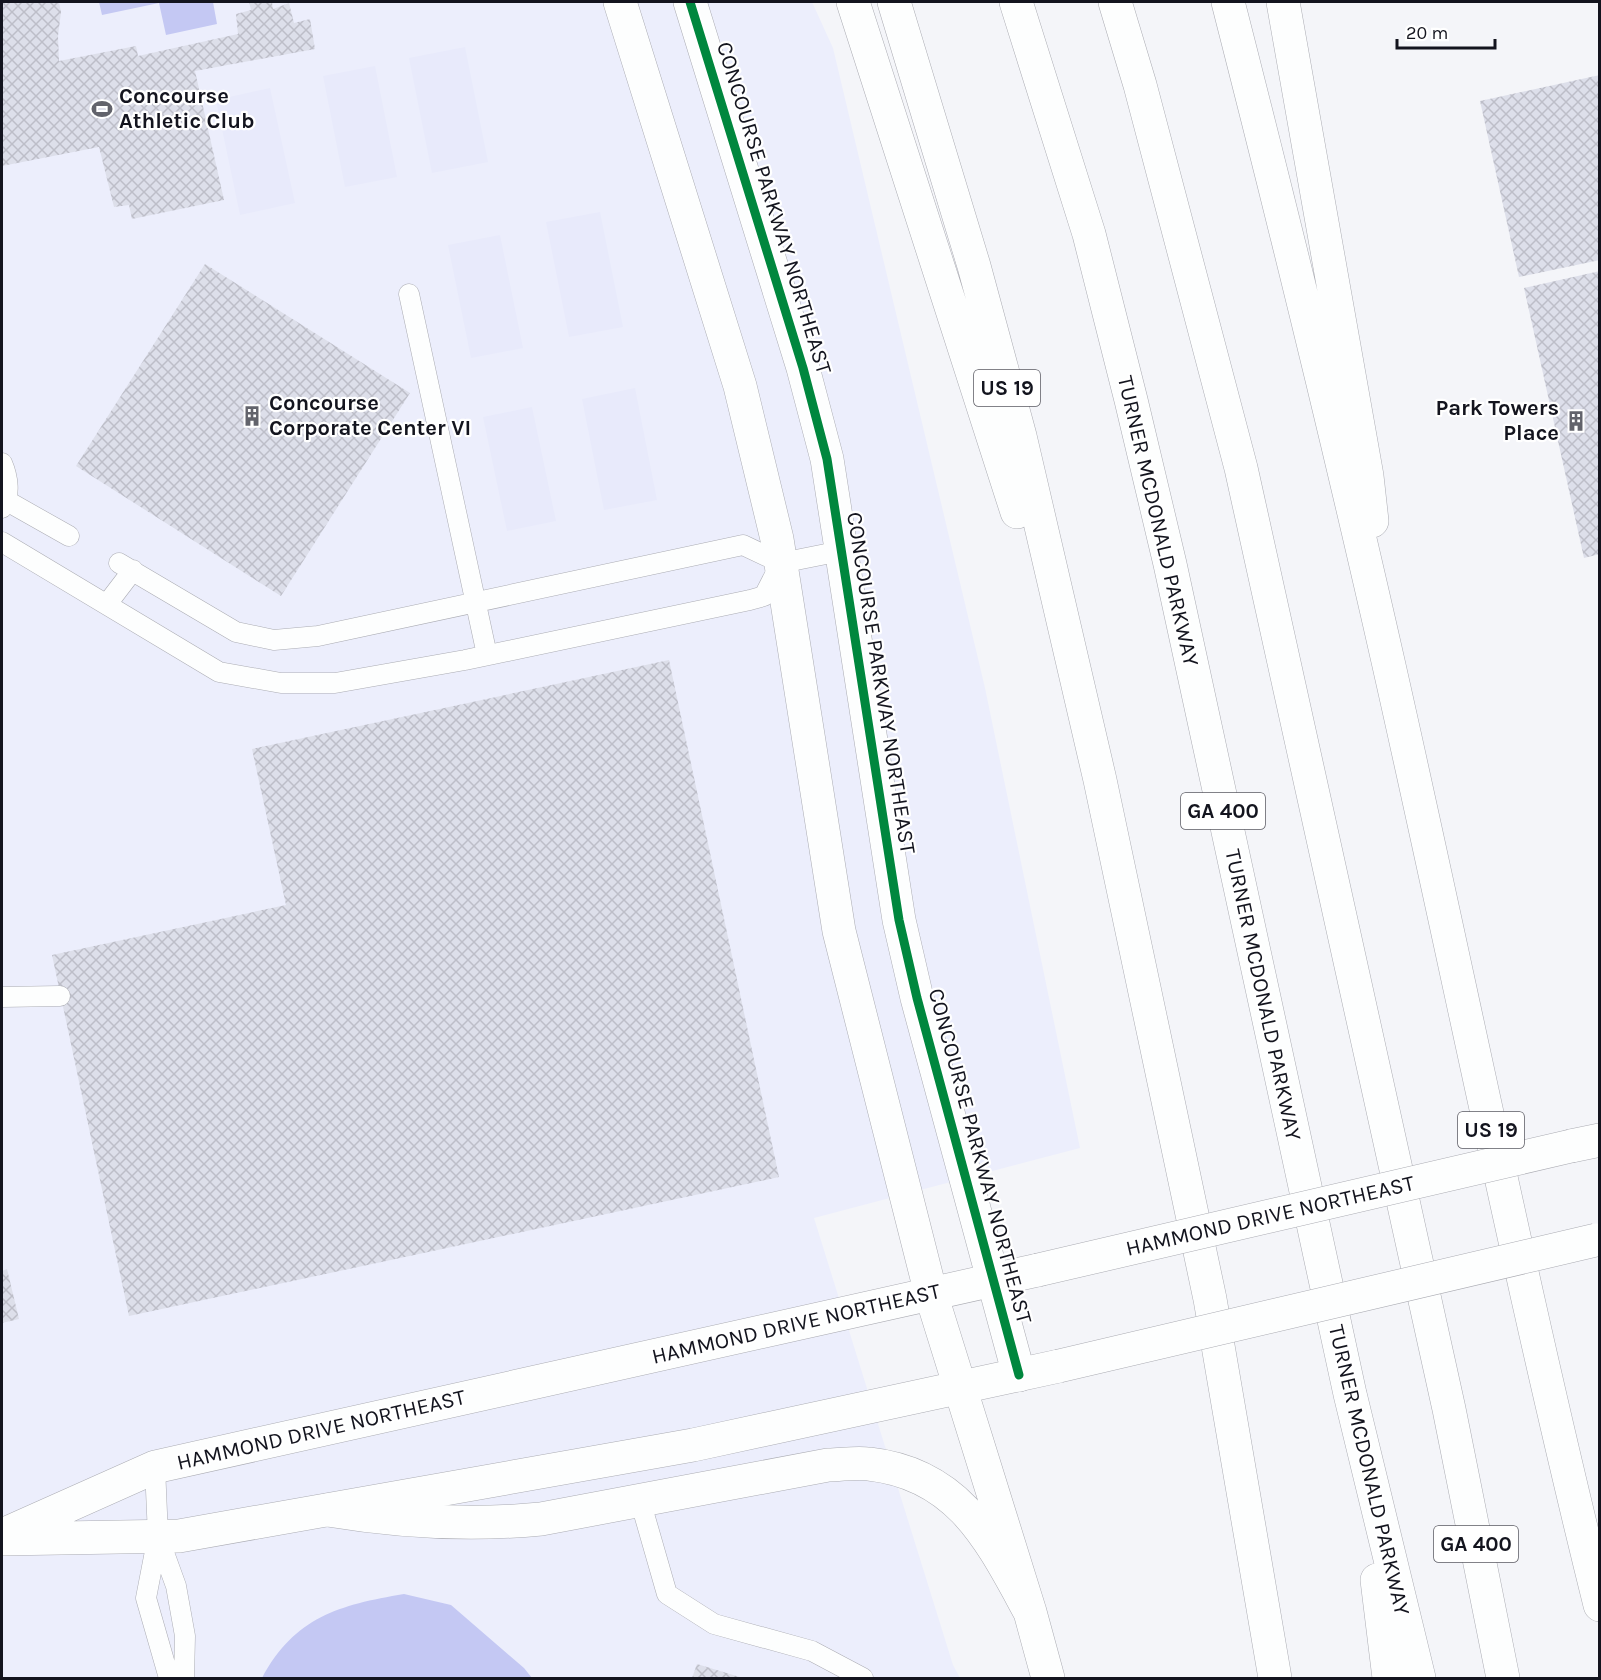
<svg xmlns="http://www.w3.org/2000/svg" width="1601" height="1680" viewBox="0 0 1601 1680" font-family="Karla,sans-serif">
	<defs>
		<pattern id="building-cross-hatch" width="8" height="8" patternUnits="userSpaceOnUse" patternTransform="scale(1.5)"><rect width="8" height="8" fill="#dddfea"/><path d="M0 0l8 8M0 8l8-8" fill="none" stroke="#bdbec8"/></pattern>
	</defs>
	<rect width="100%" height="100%" fill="#f4f5f9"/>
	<path fill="#eceefc" d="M2,2H812L833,48L985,688L1080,1148L814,1218L953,1665L960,1678H2Z"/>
	<path fill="#e8eafb" d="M465,47L488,162L432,173L409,58Z
		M375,66L397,177L345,187L323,76Z
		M270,88L295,203L240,215L216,100Z
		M600,212L623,327L569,337L546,222Z
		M500,235L523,348L471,358L448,245Z
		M635,388L657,500L604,510L582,399Z
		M532,407L556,521L507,531L483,417Z"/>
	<path fill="#c4c8f3" d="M99,2H213L217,24L166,35L159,3L102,15Z
		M404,1594L451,1605L524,1668L532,1678H262C295,1617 339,1605 404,1594Z"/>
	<path fill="url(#building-cross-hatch)" d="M2,2H59L61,12L58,36L59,61L136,46L138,56L238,34L236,14L251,10L249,2H272L273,9L289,3L294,23L310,19L315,49L195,71L224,200L132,219L129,205L114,207L99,147L2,166Z
		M1600,75V260L1519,277L1480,101Z
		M205,264L410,393L281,596L76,466Z
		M1600,271V554L1584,558L1524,288Z
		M669,660L779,1177L129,1316L52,955L286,905L252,749Z
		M7,1269L19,1319L2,1323V1271Z
		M697,1664L743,1678H692Z"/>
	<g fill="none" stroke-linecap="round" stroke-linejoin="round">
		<g stroke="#abacb3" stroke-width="21">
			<path id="lane" d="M409,294L487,655
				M2,463C8,477 11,495 2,508
				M7,501L69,536
				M2,542L219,672L281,683H335L465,660L750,600L764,596L780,565
				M119,563L236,632L274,640L318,636L743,545L781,563L841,551
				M107,604L133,570
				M2,997L60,996
				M155,1467L158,1536L146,1598L169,1678
				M640,1500L667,1594L714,1624L812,1651L863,1678
				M159,1539L176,1586L185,1636L184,1678"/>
		</g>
		<g stroke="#abacb3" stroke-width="34">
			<path id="street" d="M620,2L740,386L777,539L839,931L931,1294
				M690,2L803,368L827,459L899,920L917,998L1019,1375"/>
		</g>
		<g stroke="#abacb3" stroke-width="34">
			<path id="secondary" d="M1571,1146L1600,1140
				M7,1533L155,1467L1038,1270
				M2,1539L179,1536L693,1445L1059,1366"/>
		</g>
		<g stroke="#abacb3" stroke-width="34">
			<path id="highway" d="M853,2L1017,512
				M894,2L974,266L1020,436L1100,780L1210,1299L1275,1678
				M1016,2L1089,234L1131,400L1170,564L1350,1394L1419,1678
				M1115,2L1140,85L1241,468L1449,1409L1503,1678
				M1228,2C1284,221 1338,440 1388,661C1459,975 1522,1292 1600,1605
				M1283,2L1367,476L1372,521
				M931,1294L1030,1612L1048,1678
				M328,1510C400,1522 469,1526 541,1519L828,1465C841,1465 856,1462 869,1464C960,1474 991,1541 1030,1612
				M1377,1580L1389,1678"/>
		</g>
		<use href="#lane" stroke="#fdfefe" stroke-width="20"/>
		<use href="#street" stroke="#fdfefe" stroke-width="33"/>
		<use href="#secondary" stroke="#fdfefe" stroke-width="33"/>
		<use href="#highway" stroke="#fdfefe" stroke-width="33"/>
		<g stroke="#abacb3" stroke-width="34" stroke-linecap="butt">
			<path id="secondary-bridge" d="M1038,1270L1571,1146
				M1059,1366L1596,1240"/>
		</g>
		<use href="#secondary-bridge" stroke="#fdfefe" stroke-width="33"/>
		<g stroke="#fff" stroke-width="13">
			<path id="cycleway" d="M690,2L803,368L827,459L899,920L917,998L1019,1375"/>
		</g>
		<use href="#cycleway" stroke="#00873e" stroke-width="9"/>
	</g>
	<defs>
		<g id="stadium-bare" transform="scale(1.62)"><path d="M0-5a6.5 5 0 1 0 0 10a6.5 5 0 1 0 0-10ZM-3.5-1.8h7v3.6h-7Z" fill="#62636b" stroke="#fff" stroke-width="2.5" paint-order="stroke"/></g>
		<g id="building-bare" transform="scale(1.62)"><path d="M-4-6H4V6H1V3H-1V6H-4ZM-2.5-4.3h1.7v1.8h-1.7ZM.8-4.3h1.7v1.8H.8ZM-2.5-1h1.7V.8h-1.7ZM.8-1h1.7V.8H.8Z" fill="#62636b" stroke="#fff" stroke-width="2.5" paint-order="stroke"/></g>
	</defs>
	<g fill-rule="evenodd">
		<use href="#stadium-bare" x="102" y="109"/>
		<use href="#building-bare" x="252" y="416"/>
		<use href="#building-bare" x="1576" y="421"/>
	</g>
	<g text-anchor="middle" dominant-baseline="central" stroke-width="4.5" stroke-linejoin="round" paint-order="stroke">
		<g fill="#fff" stroke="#5a5a62" stroke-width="1.5">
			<rect x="974" y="370" width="66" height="36" rx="4.5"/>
			<rect x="1181" y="793" width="84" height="36" rx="4.5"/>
			<rect x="1458" y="1112" width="66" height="36" rx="4.5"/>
			<rect x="1434" y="1526" width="84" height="36" rx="4.5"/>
		</g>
		<g font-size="21" font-weight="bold" fill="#13141e">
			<text x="1007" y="388">US 19</text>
			<text x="1223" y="811">GA 400</text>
			<text x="1491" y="1130">US 19</text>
			<text x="1476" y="1544">GA 400</text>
		</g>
		<g font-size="22" font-weight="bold" fill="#13141e" stroke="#fff" text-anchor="start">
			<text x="119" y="96">Concourse<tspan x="119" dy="25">Athletic Club</tspan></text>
			<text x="269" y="403">Concourse<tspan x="269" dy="25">Corporate Center VI</tspan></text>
			<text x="1559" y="408" text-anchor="end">Park Towers<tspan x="1559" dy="25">Place</tspan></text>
		</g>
		<g font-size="22" fill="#13141e" stroke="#fff">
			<text transform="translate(774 208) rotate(73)">CONCOURSE PARKWAY NORTHEAST</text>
			<text transform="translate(1158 521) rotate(77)">TURNER MCDONALD PARKWAY</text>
			<text transform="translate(881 683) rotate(81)">CONCOURSE PARKWAY NORTHEAST</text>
			<text transform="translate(1263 995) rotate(78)">TURNER MCDONALD PARKWAY</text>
			<text transform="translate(980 1156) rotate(75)">CONCOURSE PARKWAY NORTHEAST</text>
			<text transform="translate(1270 1216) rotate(-13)">HAMMOND DRIVE NORTHEAST</text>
			<text transform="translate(796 1324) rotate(-13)">HAMMOND DRIVE NORTHEAST</text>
			<text transform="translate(321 1430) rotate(-13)">HAMMOND DRIVE NORTHEAST</text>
			<text transform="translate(1369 1470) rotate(77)">TURNER MCDONALD PARKWAY</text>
		</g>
	</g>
	<rect width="1601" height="1680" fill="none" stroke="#13141e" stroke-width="6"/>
	<path d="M1397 39v9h98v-9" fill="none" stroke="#13141e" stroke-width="3"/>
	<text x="1406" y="39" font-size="18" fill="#13141e" stroke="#ffffff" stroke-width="4.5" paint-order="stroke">20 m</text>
</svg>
